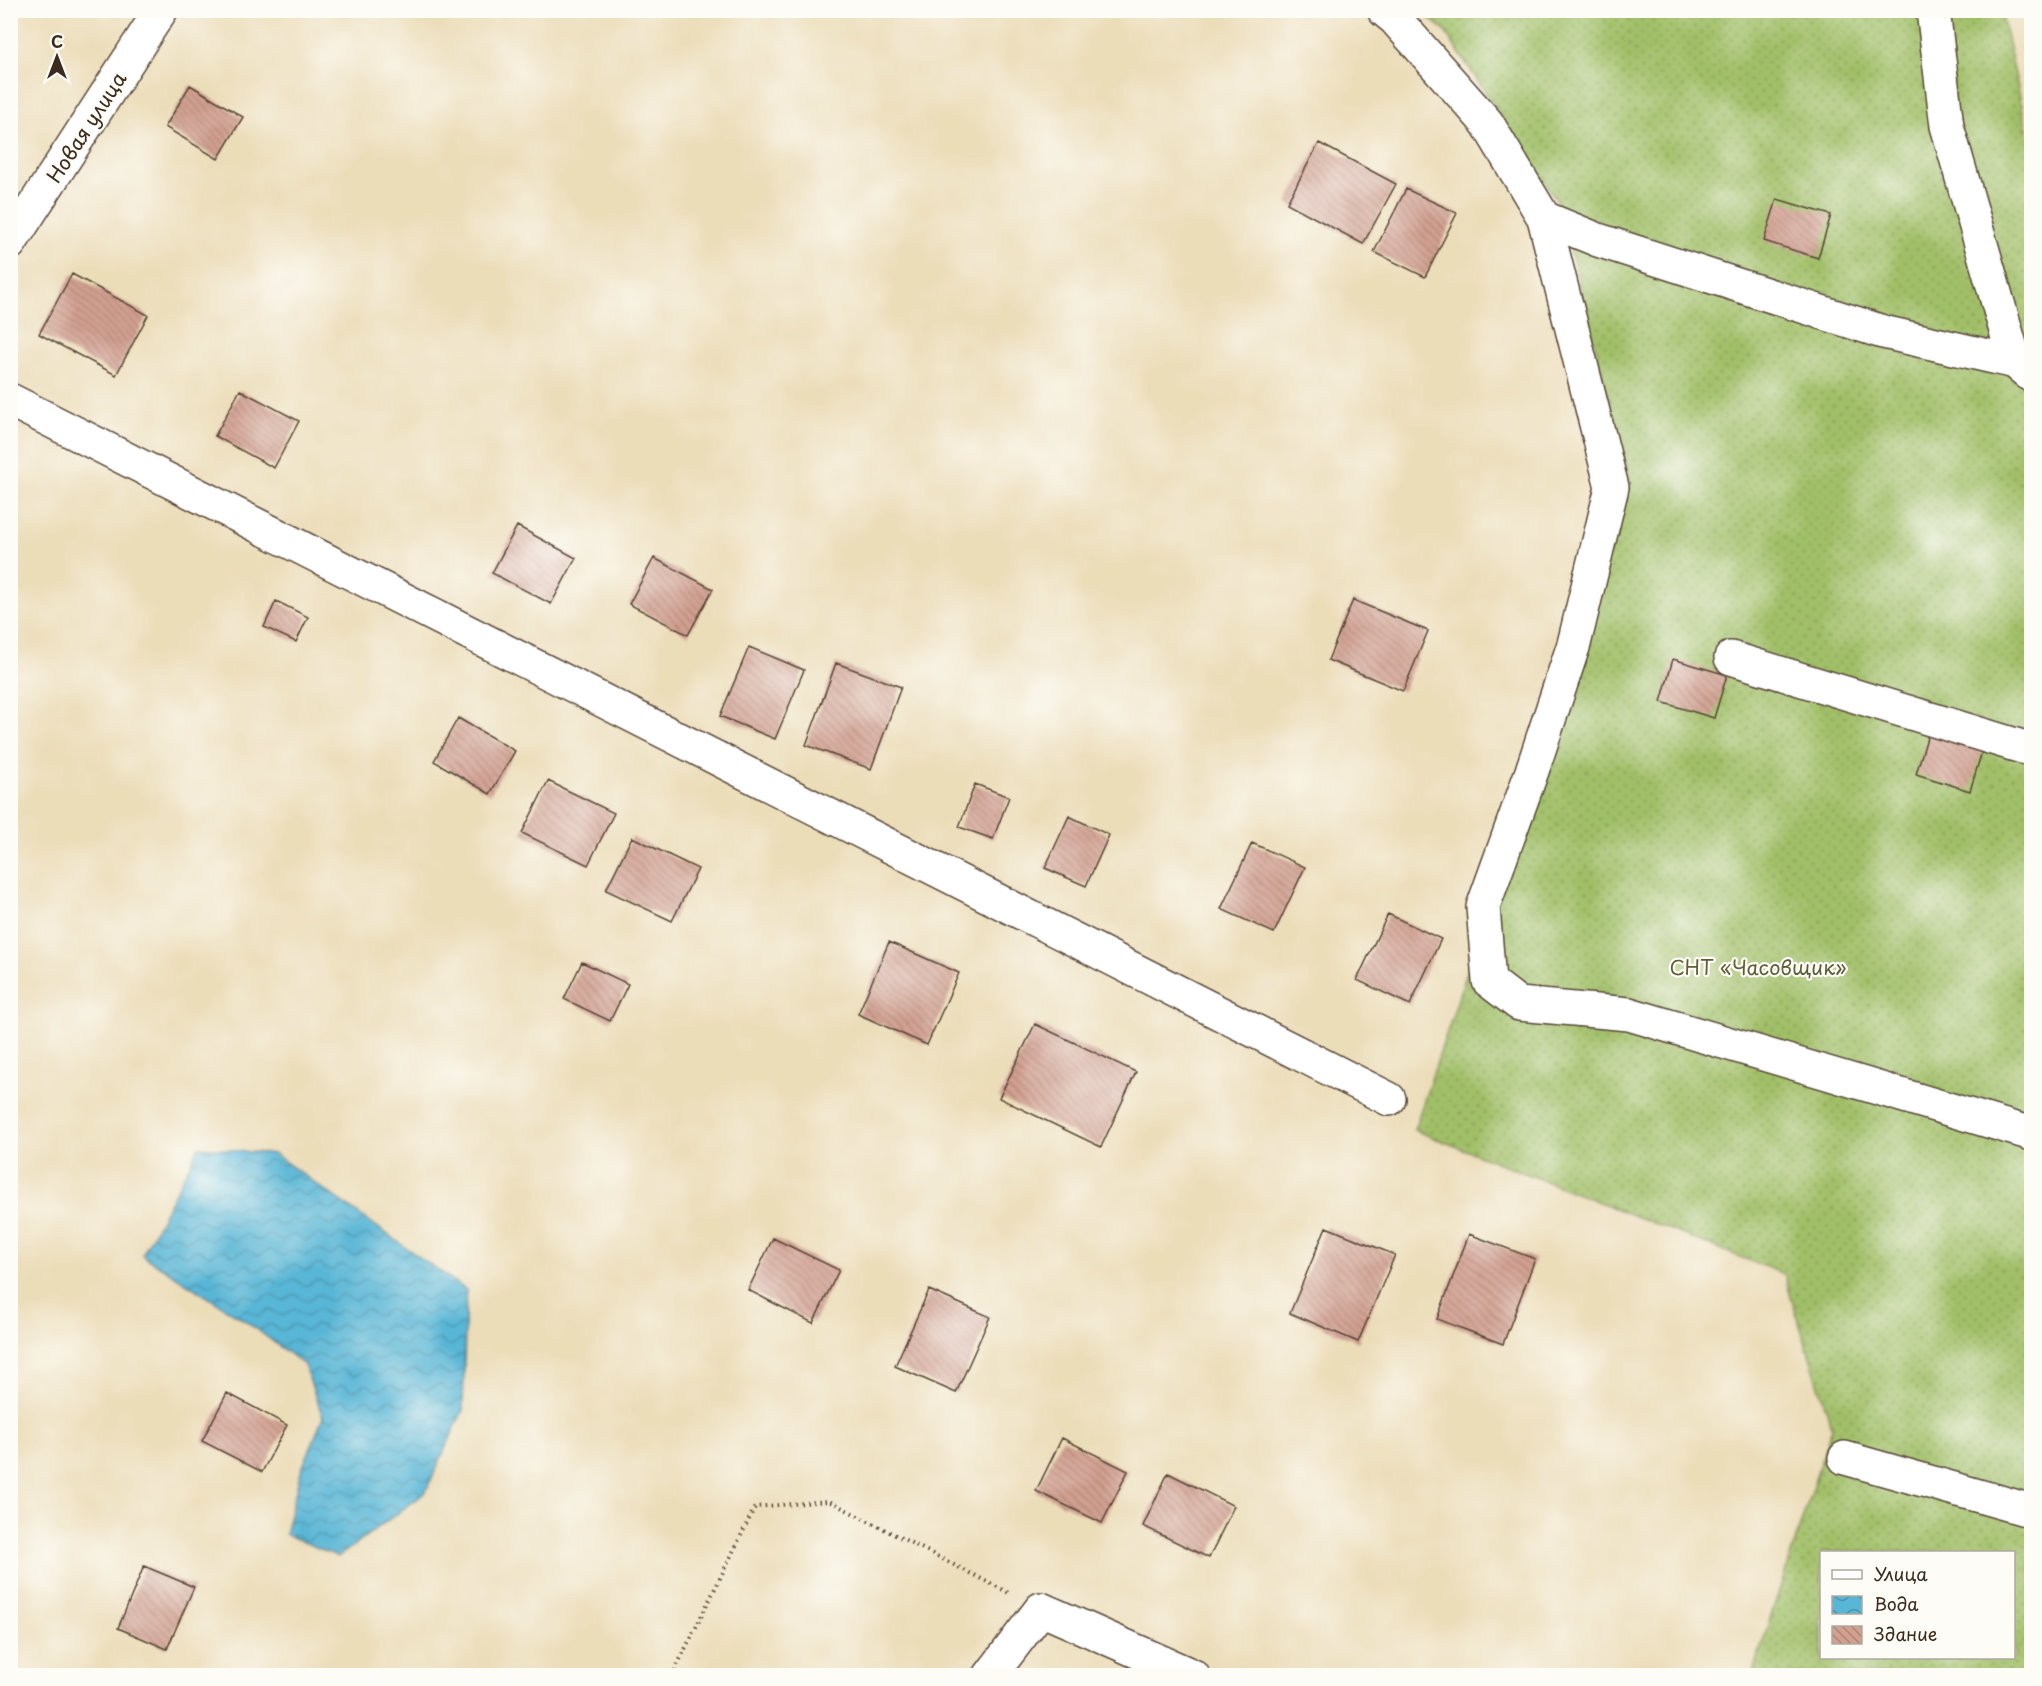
<svg xmlns="http://www.w3.org/2000/svg" width="2042" height="1686" viewBox="0 0 2042 1686" font-family="'Playpen Sans',sans-serif">
	<defs>
		<pattern id="garden-dots" width="8" height="8" patternUnits="userSpaceOnUse" patternTransform="scale(1.5)"><rect width="8" height="8" fill="#a1bf67"/><path d="M2 2h.1M6 6h.1" fill="none" stroke="#849b54" stroke-width="1.8" stroke-linecap="round"/></pattern>
		<pattern id="water-waves" width="16" height="10" patternUnits="userSpaceOnUse" patternTransform="scale(1.5)"><rect width="16" height="10" fill="#58b6d6"/><path d="M0 5q4-4 8 0t8 0" fill="none" stroke="#4a94ad"/></pattern>
		<pattern id="building-back-hatch" width="6" height="6" patternUnits="userSpaceOnUse" patternTransform="scale(1.5)"><rect width="6" height="6" fill="#d2a091"/><path d="M-1 5l2 2M0 0l6 6M5-1l2 2" fill="none" stroke="#ac8376"/></pattern>
	</defs>
	<rect width="100%" height="100%" fill="#fdfcf7"/>
	<filter id="ink" filterUnits="userSpaceOnUse"><feTurbulence type="fractalNoise" baseFrequency=".0167" numOctaves="2"/><feDisplacementMap in="SourceGraphic" scale="12" xChannelSelector="R" yChannelSelector="G"/><feConvolveMatrix kernelMatrix="1 2 1 2 8 2 1 2 1" color-interpolation-filters="sRGB"/></filter>
	<filter id="wash" filterUnits="userSpaceOnUse"><feTurbulence type="fractalNoise" baseFrequency=".008" numOctaves="4" result="noise"/><feDisplacementMap in="SourceGraphic" scale="24" xChannelSelector="R" yChannelSelector="G"/><feGaussianBlur stdDeviation="1.35" result="paint"/><feColorMatrix in="noise" values="0 0 0 0 0 0 0 0 0 0 0 0 0 0 0 0 0 1.4 0 .05"/><feComposite in="paint" operator="in"/></filter>
	<g filter="url(#wash)">
		<rect width="100%" height="100%" fill="#ecddb9"/>
		<path fill="url(#garden-dots)" stroke="#6e7442" stroke-width="1.5" fill-rule="evenodd" d="M1419,11H2001L2032,151L2031,1675H1752L1832,1427L1784,1274L1414,1130L1631,485L1558,202L1444,30ZM1822,1552H2014V1658H1822Z"/>
		<path fill="url(#water-waves)" stroke="#4a707a" stroke-width="1.5" d="M199,1147L274,1154L466,1290L463,1410L425,1493L338,1557L285,1534L300,1474L323,1417L304,1365L244,1320L142,1255Z"/>
		<g id="blocks">
			<path fill="url(#building-back-hatch)" d="M190,85L243,117L218,159L165,127Z
				M1319,143L1396,184L1363,244L1287,203Z
				M1406,189L1457,213L1425,277L1374,252Z
				M1777,199L1831,215L1818,258L1764,241Z
				M72,274L148,315L116,375L39,334Z
				M240,390L299,421L274,468L215,436Z
				M517,526L576,558L551,604L492,573Z
				M654,558L713,589L688,635L629,604Z
				M1353,600L1428,631L1403,691L1328,660Z
				M276,601L308,617L296,642L264,627Z
				M749,647L804,670L775,739L720,716Z
				M1673,659L1727,675L1714,718L1661,702Z
				M836,663L901,687L871,769L806,745Z
				M458,718L515,751L490,794L434,761Z
				M1929,731L1983,748L1970,791L1916,774Z
				M548,781L614,813L588,865L522,833Z
				M975,784L1009,797L993,839L959,827Z
				M1069,816L1109,835L1086,886L1045,868Z
				M632,837L698,869L672,921L606,890Z
				M1252,843L1305,867L1274,933L1221,909Z
				M1388,914L1441,939L1410,1005L1357,980Z
				M889,942L959,973L927,1045L858,1014Z
				M582,962L628,984L610,1021L564,999Z
				M1035,1024L1136,1072L1101,1147L999,1098Z
				M1326,1227L1395,1255L1358,1342L1290,1313Z
				M1469,1234L1535,1259L1503,1344L1437,1319Z
				M773,1238L839,1270L813,1323L748,1290Z
				M929,1290L990,1317L956,1393L895,1366Z
				M227,1393L287,1425L262,1472L202,1441Z
				M1062,1438L1128,1471L1102,1523L1036,1491Z
				M1168,1473L1234,1506L1209,1558L1143,1526Z
				M144,1566L194,1587L167,1649L118,1628Z"/>
		</g>
	</g>
	<g filter="url(#ink)">
		<use href="#blocks" fill-opacity="0" stroke="#564535" stroke-width="1.5"/>
		<g fill="none" stroke-linecap="round" stroke-linejoin="round">
			<g stroke="#564535" stroke-width="36">
				<path id="minor" d="M1384,10L1395,19L1487,123L1544,218L1598,240L1883,332L2015,362L2032,376
					M1933,10L1947,126L2015,362
					M1544,218L1612,487L1574,644L1532,771L1483,907L1489,981L1519,1004L1629,1014L2032,1134
					M10,243L161,10
					M10,400L1389,1099
					M1731,658L2032,750
					M1845,1458L2032,1511
					M990,1676L1041,1609L1193,1676"/>
			</g>
			<path stroke="#564535" stroke-width="4" stroke-dasharray="1.5 4.5" stroke-linecap="butt" d="M672,1676L755,1507L829,1501L1009,1593"/>
			<use href="#minor" stroke="#fff" stroke-width="33"/>
		</g>
	</g>
	<g text-anchor="middle" dominant-baseline="central" stroke-width="4.5" stroke-linejoin="round" paint-order="stroke">
		<g font-size="20" fill="#3b2a1e" stroke="#fdfcf7">
			<text transform="translate(86 127) rotate(-57)">Новая улица</text>
		</g>
		<g font-size="20" fill="#5f5e38" stroke="#fdfcf7">
			<text x="1758" y="967">СНТ «Часовщик»</text>
		</g>
	</g>
	<rect width="2042" height="1686" fill="none" stroke="#fdfcf7" stroke-width="36"/>
	<rect x="1820" y="1551" width="195" height="108" fill="#fdfcf7" stroke="#afa8a0" stroke-width="1.5"/>
	<rect x="1832" y="1570" width="30" height="9" fill="#ffffff" stroke="#afa8a0" stroke-width="1.5"/>
	<text x="1874" y="1581" font-size="18" fill="#3b2a1e">Улица</text>
	<rect x="1832" y="1596" width="30" height="18" fill="url(#water-waves)" stroke="#afa8a0" stroke-width="1.5"/>
	<text x="1874" y="1611" font-size="18" fill="#3b2a1e">Вода</text>
	<rect x="1832" y="1626" width="30" height="18" fill="url(#building-back-hatch)" stroke="#afa8a0" stroke-width="1.5"/>
	<text x="1874" y="1641" font-size="18" fill="#3b2a1e">Здание</text>
	<g transform="translate(57 57)" stroke="#fdfcf7" stroke-width="4.5" paint-order="stroke">
	<path d="M0-4.5L10 22L0 15L-10 22Z" fill="#3b2a1e"/>
	<text y="-9" font-size="16" font-weight="bold" text-anchor="middle" fill="#3b2a1e">С</text>
	</g>
</svg>
